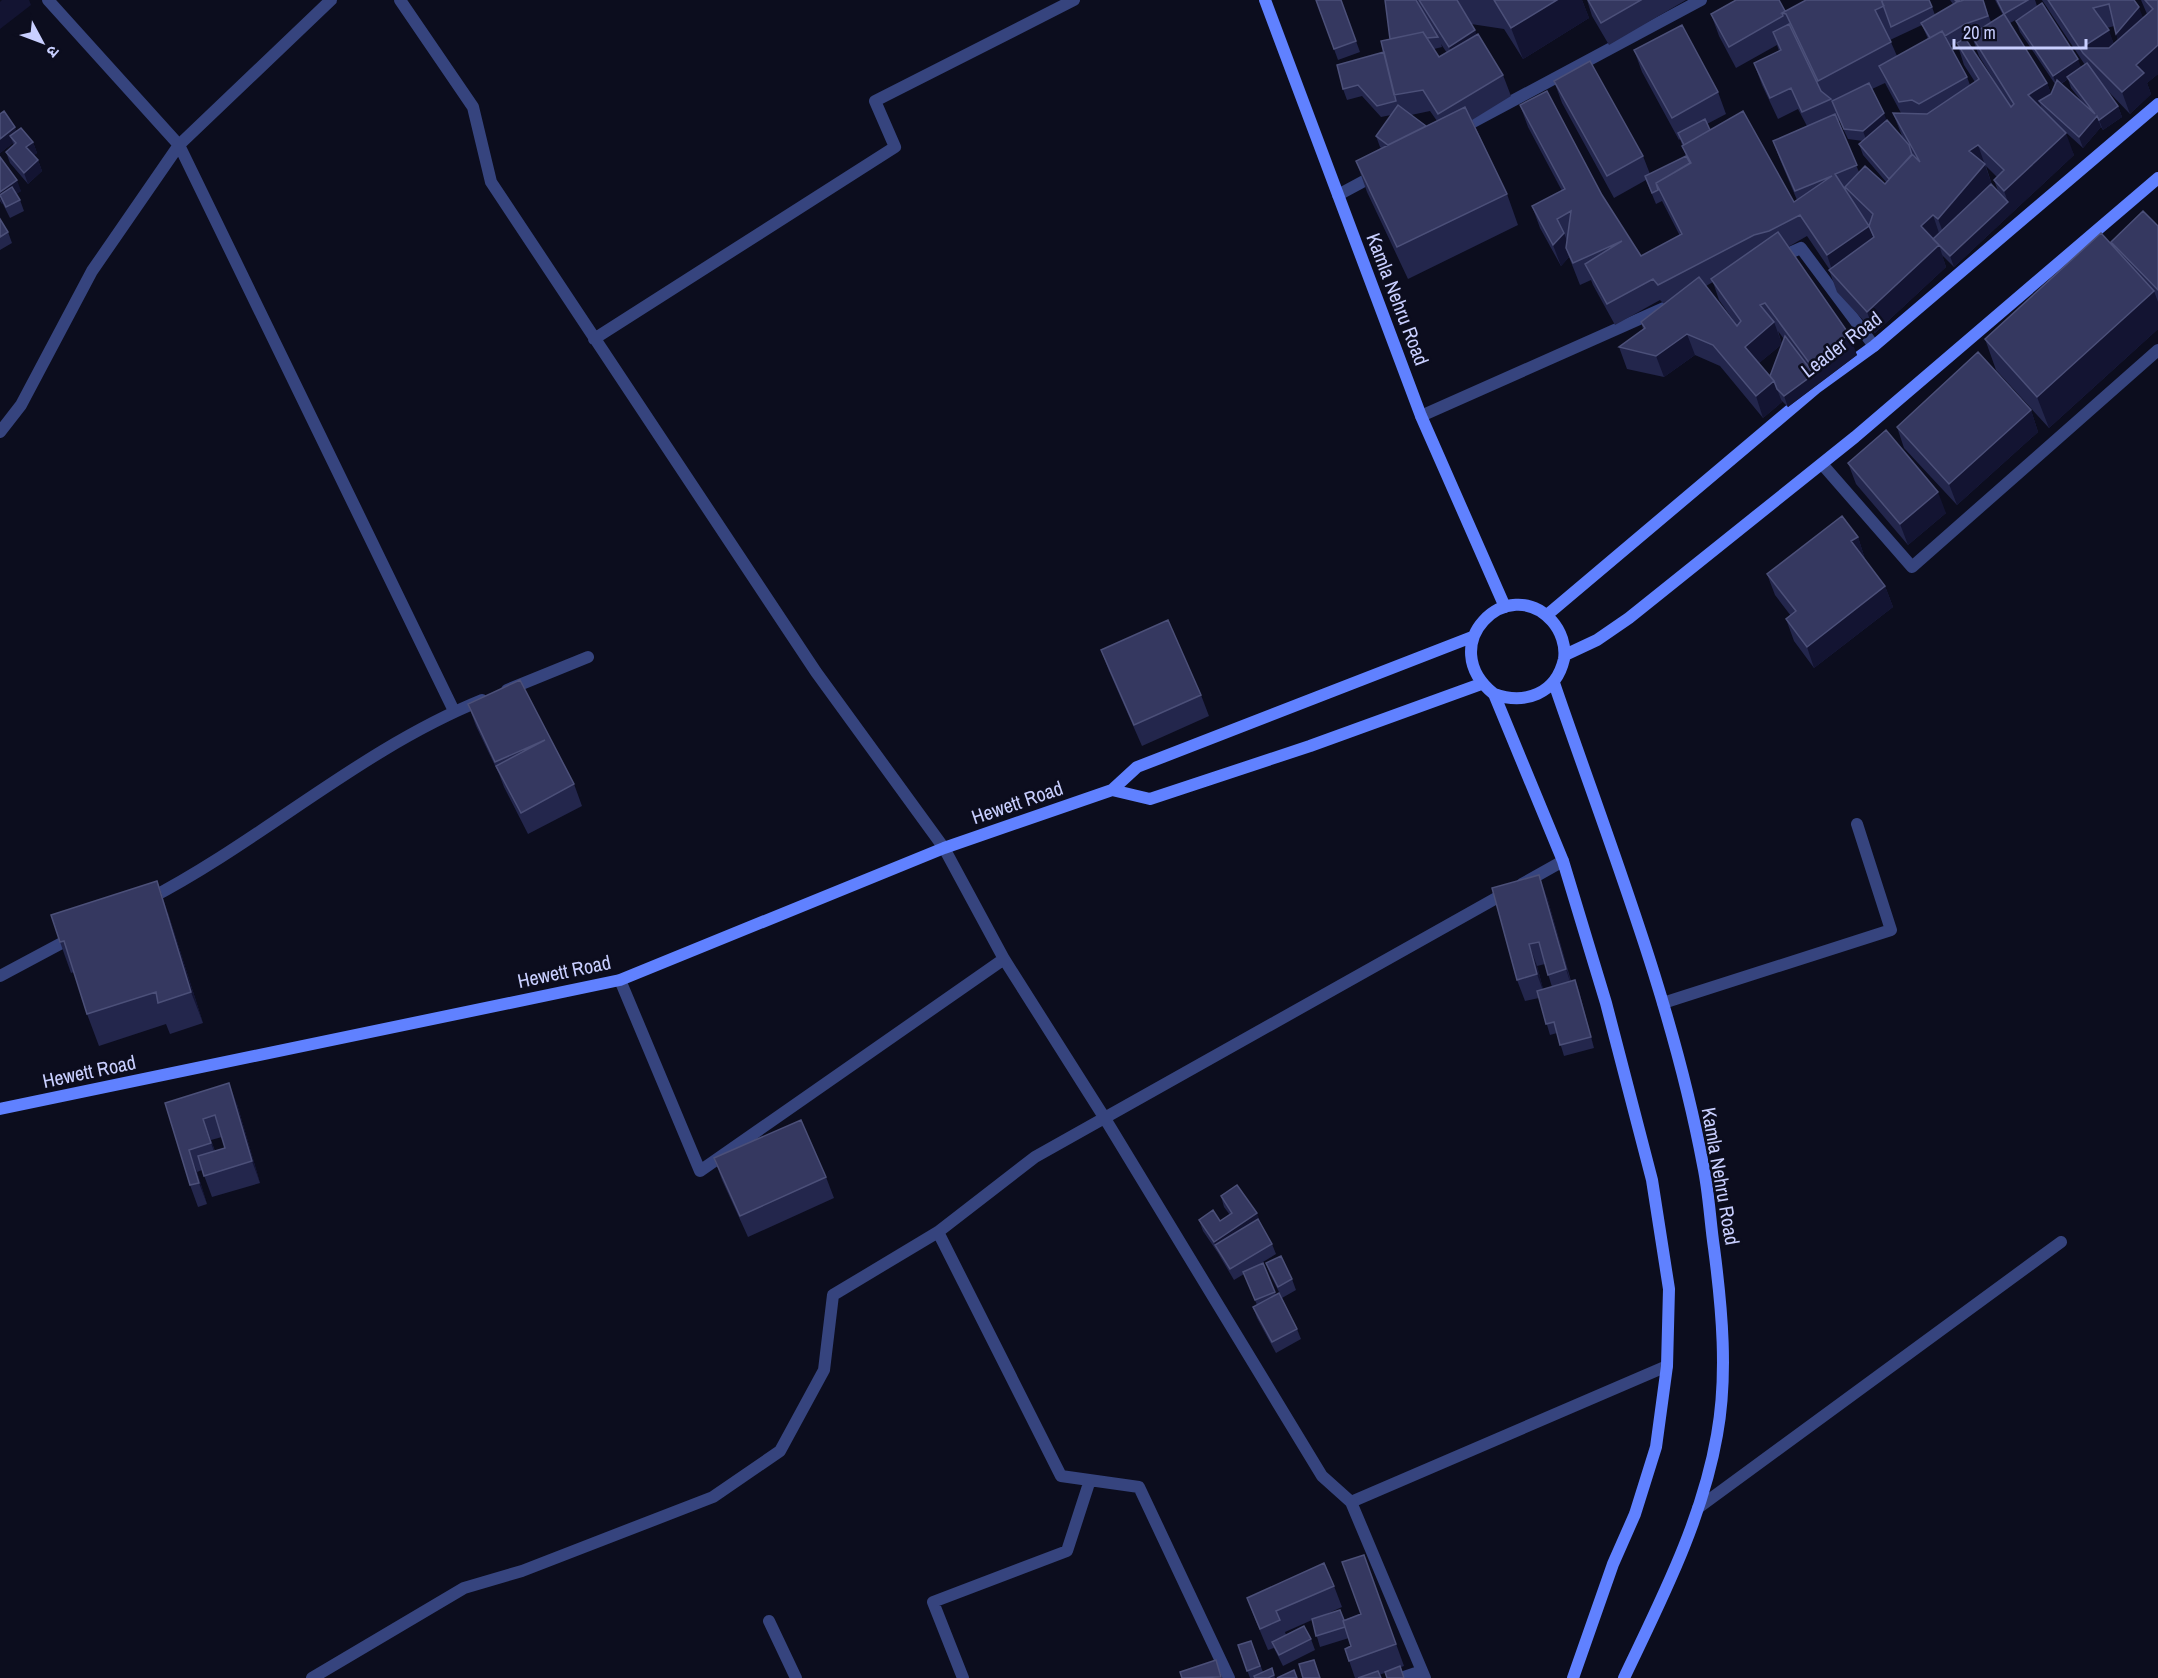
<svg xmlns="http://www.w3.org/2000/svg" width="2158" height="1678" viewBox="0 0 2158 1678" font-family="'Archivo Narrow','Noto Sans Devanagari',sans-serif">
	<rect width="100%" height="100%" fill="#0c0d1e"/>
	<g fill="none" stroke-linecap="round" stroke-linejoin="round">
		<path stroke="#36447e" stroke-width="12" d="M1351,1502L1667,1366"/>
		<path stroke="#36447e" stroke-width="12" d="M48,0L179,145L454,711
			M400,0L473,107L491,182L816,672L944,848L1004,959L1104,1117L1322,1476L1351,1502L1425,1678
			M1458,130L1701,0
			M1338,195L1377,174
			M1776,259L1801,248L1874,346
			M594,339L895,147L875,101L1074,0
			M1421,416L1664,308
			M0,432L21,405L92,271L179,145L331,0
			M1822,464L1912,567L2158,350
			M507,690L588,657
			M1522,884L1563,861
			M147,900C263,840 361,749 482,700
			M0,976L73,937
			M620,980L700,1171L1004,959
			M1663,1003L1891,930L1857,824
			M938,1232L1061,1476L1139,1487L1229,1678
			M1698,1508L2061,1242
			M769,1621L796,1678
			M312,1678L464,1588L522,1571L713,1497L780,1451L824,1370L833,1295L938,1232L1035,1157L1507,892
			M963,1678L933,1602L1067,1551L1090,1480
			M1401,1678L1422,1671"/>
		<path stroke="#6081ff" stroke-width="12" d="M1265,0L1421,416L1505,607
			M1547,615L1816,388L1874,346L2158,104
			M1565,655L1597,640L1629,618L1855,437L2158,178
			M1554,683C1608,841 1672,1000 1703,1165C1709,1193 1710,1221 1714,1248C1722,1309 1728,1375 1717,1435C1702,1521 1661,1600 1624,1678
			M1494,694C1525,705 1556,694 1564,659C1566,646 1561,631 1552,621C1508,572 1433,645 1494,694L1563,861L1606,1003L1652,1180L1669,1289L1667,1366L1656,1447L1635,1514L1613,1564L1573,1678
			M1112,790L1150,799L1310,746L1481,684
			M0,1109L620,980L944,848L1112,790L1137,767L1472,637"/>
	</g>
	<path fill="#23264c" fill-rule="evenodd" d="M1316,0H1341L1360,52L1338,60Z
		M1385,0H1582L1589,18L1523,59L1504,29L1471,24L1477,35L1503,75L1511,96L1472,120L1507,194L1518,225L1408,279L1367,192L1356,161L1381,148L1380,147L1376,136L1391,115L1381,117L1362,96L1347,100L1343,89L1384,52L1390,39ZM1441,44L1447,53L1439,57L1434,49L1442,47ZM1430,111L1437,121L1427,126L1411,115Z
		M1587,0H1686L1609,45L1592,16Z
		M1806,0L1932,7L1935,15L1953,4L1950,0H1983L1991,22L2003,15L1995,0H2035L2037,6L2081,67L2085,65L2042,0H2134L2143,18L2147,14L2141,0H2158V74L2147,83L2151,94L2130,114L2107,90L2118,106L2122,117L2103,130L2101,127L2083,148L2061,128L2074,155L1954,267L1942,255L1946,267L1875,333L1837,292L1829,270H1830L1807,236L1788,247L1857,355L1788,407L1781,400L1782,402L1763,418L1720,366L1695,355L1664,377L1627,369L1619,347L1643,329L1641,322L1664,304L1660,300L1615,325L1593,285L1591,280L1580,285L1569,257L1561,266L1540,228L1532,206L1562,191L1528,127L1520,105L1602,195L1641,256L1680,236L1662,201L1656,204L1646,180L1614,198L1562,103L1554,81L1643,156L1650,174L1686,156L1680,139L1679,140L1642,72L1634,50L1718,92L1726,114L1707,124L1710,130L1794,202L1797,200L1781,162L1773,141L1807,126L1798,109L1778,119L1762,85L1754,63L1779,51L1777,45L1736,68L1719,36L1711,14L1785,11ZM2023,16L2016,21L2020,32L2055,84L2051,94L2047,83L2010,23ZM1922,25L1928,39L1897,56L1890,40ZM2114,26L2118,40L2114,44L2107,28ZM1971,34L1979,56L2003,95L1957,43L1964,65L1975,82L1970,85L1967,77L1950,46ZM2068,79L2071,88L2083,103L2061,84ZM1885,83L1901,113H1893L1902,136L1886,121L1872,89ZM1839,120L1848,139L1863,141L1859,144L1863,155L1886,182L1885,184L1859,172L1838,121ZM1986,166L1997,177L1994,180L1998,191L1992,185ZM1713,282L1719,300L1736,324L1706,286ZM1778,331L1784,339L1782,344ZM1782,344L1770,376L1759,363Z
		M0,114L15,127L16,132L33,142L37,153L34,155L38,160L42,171L28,184L10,163L6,152L14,145L13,143L0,153Z
		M0,157L21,191L16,194L20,200L24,211L10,218L3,204H2L0,201Z
		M0,219L8,232L12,243L0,250Z
		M2158,226V329L2049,428L1996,370L1985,339L2112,245L2111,242Z
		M2031,410L2038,432L1957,505L1904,448L1897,427Z
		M1848,463L1946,513L1908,545L1856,484Z
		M1858,537L1865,559L1885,586L1893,607L1814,668L1794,641L1786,619L1791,616L1775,595L1767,574Z
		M1101,650L1201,695L1209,716L1142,746L1109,671Z
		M520,680L574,784L582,806L528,834L504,787L499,774L476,726L468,704Z
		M1492,888L1547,897L1571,981L1575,980L1579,991L1594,1048L1564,1056L1557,1033L1550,1035L1539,998L1525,1001L1517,980ZM1545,964L1552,987L1543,989L1537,966Z
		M168,913L203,1023L170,1034L166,1024L99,1046L87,1014L74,972L71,973L60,942Z
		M165,1103L237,1104L260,1183L212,1197L202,1170L197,1172L207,1204L198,1207L190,1185ZM222,1137L225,1148L215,1151L211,1140Z
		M714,1158L826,1177L834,1198L748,1237L722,1180Z
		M1221,1196L1261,1224L1272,1244L1276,1254L1258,1265L1263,1263L1276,1295L1297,1329L1301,1339L1276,1353L1257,1318L1253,1307L1257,1305L1244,1274L1234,1280L1218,1253L1203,1231L1199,1220L1220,1221L1230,1215L1224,1207Z
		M1266,1263L1292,1279L1296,1290L1282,1298L1270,1274Z
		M1364,1555L1404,1666L1379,1675L1381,1678H1355L1345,1649L1351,1646L1349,1638L1320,1647L1312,1620L1285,1632L1286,1635L1311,1639L1315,1650L1283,1666L1274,1648L1268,1650L1255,1619L1247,1598L1334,1586L1342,1607L1322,1616L1344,1620L1361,1614Z
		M1251,1641L1263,1672L1272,1668L1275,1678H1250L1238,1645Z"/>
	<path fill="#131432" d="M2,0H29L31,5L0,29V2Z
		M1557,0H1582L1589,18L1523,59L1511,28Z
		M2139,7L2147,29L2124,56L2116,34Z
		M1475,30L1483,51L1457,69L1449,47Z
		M2109,30L2116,51L2081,48Z
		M2158,45V74L2147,83L2151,94L2130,114L2122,92L2136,65Z
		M2078,59L2082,70L2067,77L2068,79L2057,86L2053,76Z
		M2047,83L2055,105L2039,101L2043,112L2028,95Z
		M2118,106L2122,117L2103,130L2099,120Z
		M1884,113L1888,124L1867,142L1863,131Z
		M2097,116L2101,127L2083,148L2079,137Z
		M15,127L19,138L10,136L13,143L0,153V139Z
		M2066,133L2074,155L1954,267L1950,256L2008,202L2004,191Z
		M33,142L37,153L30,158L26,147Z
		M1978,145L1992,185L1946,240L1938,219L1969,151Z
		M38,160L42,171L28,184L24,173Z
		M17,180L21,191L4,203L0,195L3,204H2L0,198V192Z
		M1933,215L1940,236L1935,241L1921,226Z
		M1869,226L1877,248L1834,276L1827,255Z
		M1564,233L1572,254L1566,248L1569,257L1561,266L1553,245Z
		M1939,245L1946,267L1875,333L1867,312Z
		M2154,291L2158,302V329L2049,428L2037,397Z
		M1774,322L1782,344L1753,368L1745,347Z
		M1687,334L1695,355L1664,377L1656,356Z
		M1849,334L1857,355L1788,407L1784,396L1814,374L1810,364Z
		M1774,381L1782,402L1763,418L1756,396Z
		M2031,410L2038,432L1957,505L1949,484Z
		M1938,492L1946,513L1908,545L1900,524Z
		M1858,537L1865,559L1859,563L1851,541Z
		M1885,586L1893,607L1814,668L1807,647Z
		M1539,875L1547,897L1573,991L1566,969Z
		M157,881L168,913L203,1023L191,992Z
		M1529,944L1537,966L1545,996L1537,974Z
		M1575,980L1579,991L1594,1048L1591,1037Z
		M229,1083L237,1104L260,1183L252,1161Z
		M203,1119L211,1140L219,1165L211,1143Z
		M189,1150L197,1172L207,1204L199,1183Z
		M1257,1213L1261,1224L1215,1245L1214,1242Z"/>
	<path fill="#353860" stroke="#4c5079" stroke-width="1.5" d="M1316,0H1341L1356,41L1334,49Z
		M1385,0H1416L1438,37L1427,38L1423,32L1390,39Z
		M1419,0H1457L1475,30L1449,47Z
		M1494,0H1557L1511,28Z
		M1588,0H1641L1601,23Z
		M1736,0H1779L1785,11L1782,13L1783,16L1729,47L1711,14Z
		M1806,0H1881L1884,6L1875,10L1891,42L1818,81L1786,14L1782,13Z
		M1883,0H1929L1932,7L1891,27L1882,2Z
		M1955,0H1959L1957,2L1964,0H1983L1988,16L1965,24L1945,36L1942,31L1930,38L1921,23L1957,2Z
		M1997,0H2028L2004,14Z
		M2048,0H2134L2139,7L2116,34L2109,4L2093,8L2109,30L2081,48H2109L2153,9L2145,0H2158V45L2136,65L2144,73L2122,92L2083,53Z
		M2042,3L2078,59L2053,76L2016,21Z
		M2004,14L2047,83L2028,95L2066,133L2004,191L1994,180L2004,170L1978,145L1969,151L1985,164L1938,219L1933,215L1921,226L1939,245L1867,312L1829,270L1874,237L1869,226L1873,214L1845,187L1865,166L1885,184L1912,154L1920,162L1893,113L1927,114L1979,79L1957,43L1965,38L2011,107L2014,104L1971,35Z
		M1789,24L1821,91L1831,99L1802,112L1791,88L1770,98L1754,63L1781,50L1773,32Z
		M1682,25L1718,92L1672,118L1634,50Z
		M1942,31L1967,77L1919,104L1912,100L1899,102L1879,66Z
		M1423,32L1439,57L1478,34L1503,75L1438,114L1423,90L1394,95L1381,41Z
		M1384,52L1396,101L1377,106L1358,85L1343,89L1337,65Z
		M1590,61L1643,156L1607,176L1554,81Z
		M2087,63L2118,106L2099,120L2097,116L2079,137L2039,101L2051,94L2057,80L2095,114L2067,77Z
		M1869,83L1884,113L1863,131L1844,129L1832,101Z
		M1547,91L1602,195L1641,256L1682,234L1656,183L1691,163L1682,146L1743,111L1794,202L1832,176L1795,191L1773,141L1835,114L1857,165L1835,174L1869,226L1827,255L1800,215L1769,231L1754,235L1658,285L1653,279L1607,304L1585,264L1622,241L1573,263L1566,248L1571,211L1557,219L1564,233L1553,245L1532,206L1565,189L1520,105Z
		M1398,105L1426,126L1388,145L1376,136Z
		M1465,107L1507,194L1397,247L1356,161Z
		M4,111L15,127L0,139V114Z
		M1705,119L1710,130L1684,145L1678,133Z
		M1887,120L1909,145L1912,155L1889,179L1859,144Z
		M21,128L33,142L26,147L38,160L24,173L6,152L16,143L10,136Z
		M1686,156L1690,163L1656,183L1658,190L1652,193L1645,176Z
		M0,157L17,180L0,192Z
		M1991,184L2008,202L1950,256L1933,239Z
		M12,187L20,200L6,207L0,195Z
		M2143,211L2158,226V290L2111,242Z
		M0,219L8,232L0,237Z
		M1778,232L1849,334L1810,364L1765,303L1760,305L1774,322L1745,347L1774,381L1756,396L1713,345L1687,334L1656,356L1619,347L1645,328L1641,322L1699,277L1737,326L1741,321L1711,279Z
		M2101,233L2154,291L2037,397L1985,339Z
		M1785,336L1814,374L1784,396L1777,389L1774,381L1770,376Z
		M1978,352L2031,410L1949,484L1897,427Z
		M1886,430L1938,492L1900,524L1848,463Z
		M1842,516L1858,537L1851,541L1885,586L1807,647L1786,619L1796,611L1767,574Z
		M1168,620L1201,695L1134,725L1101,650Z
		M520,680L574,784L521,813L496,766L545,740L495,762L468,704Z
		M1539,875L1566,969L1548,975L1539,942L1529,944L1537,974L1517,980L1492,888Z
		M157,881L191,992L158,1003L156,992L87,1014L64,941L60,942L51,915Z
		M1575,980L1591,1037L1560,1045L1554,1022L1546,1024L1537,991Z
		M229,1083L252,1161L204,1176L198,1156L225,1148L215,1115L203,1119L211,1143L189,1150L199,1183L190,1185L165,1103Z
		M801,1120L826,1177L740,1216L714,1158Z
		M1237,1185L1257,1213L1214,1242L1199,1220L1213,1210L1220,1221L1232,1213L1221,1196Z
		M1258,1219L1272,1244L1230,1269L1215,1245Z
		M1281,1256L1292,1279L1278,1287L1266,1263Z
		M1263,1263L1275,1292L1255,1300L1243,1272Z
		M1279,1293L1297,1329L1272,1342L1253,1307Z
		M1364,1555L1396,1644L1349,1661L1345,1649L1351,1646L1343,1621L1361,1614L1342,1562Z
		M1324,1563L1334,1586L1276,1611L1280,1620L1260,1629L1247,1598Z
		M1340,1610L1344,1620L1343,1621L1345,1627L1316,1636L1312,1619Z
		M1304,1626L1311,1639L1279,1655L1272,1642Z
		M1251,1641L1260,1666L1247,1671L1238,1645Z
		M1216,1660L1221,1677L1182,1678L1180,1672Z
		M1314,1660L1320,1678H1303L1299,1664Z
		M1400,1666L1404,1678H1387L1385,1672Z
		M1272,1668L1274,1675L1268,1678H1255L1254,1676Z
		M1294,1670L1297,1678H1277Z
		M1378,1671L1381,1678H1358Z"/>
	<g text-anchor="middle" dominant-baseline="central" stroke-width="5" stroke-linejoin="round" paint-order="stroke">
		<g font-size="20" fill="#c9cfff" stroke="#0c0d1e">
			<text transform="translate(1398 299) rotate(69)">Kamla Nehru Road</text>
			<text transform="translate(1841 344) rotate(-37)">Leader Road</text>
			<text transform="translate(1017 802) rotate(-19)">Hewett Road</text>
			<text transform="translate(564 971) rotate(-12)">Hewett Road</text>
			<text transform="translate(89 1071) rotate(-12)">Hewett Road</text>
			<text transform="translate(1721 1176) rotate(80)">Kamla Nehru Road</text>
		</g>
	</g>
	<g transform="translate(42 42) rotate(131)" stroke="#0c0d1e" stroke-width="4.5" paint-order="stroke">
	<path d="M0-4.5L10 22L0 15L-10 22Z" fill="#c9cfff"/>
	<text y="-9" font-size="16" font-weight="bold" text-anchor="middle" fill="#c9cfff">उ</text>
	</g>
	<path d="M1954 39v9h132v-9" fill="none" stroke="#c9cfff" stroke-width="3"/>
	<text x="1963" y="39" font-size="18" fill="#c9cfff" stroke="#0c0d1e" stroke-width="4.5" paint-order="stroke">20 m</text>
</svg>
